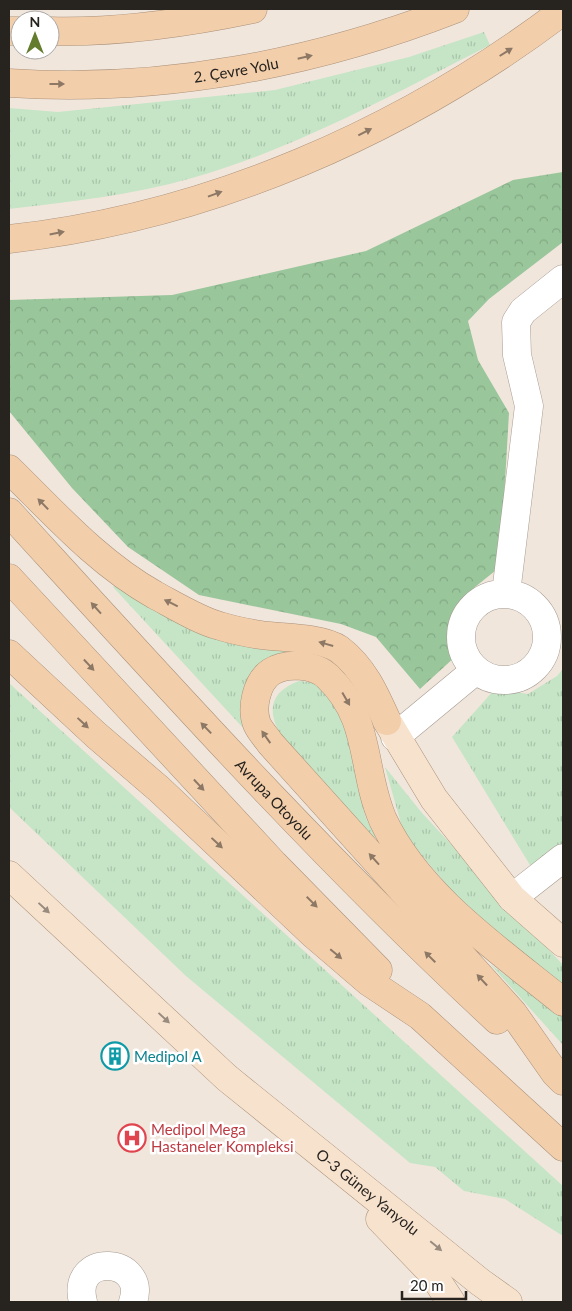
<svg xmlns="http://www.w3.org/2000/svg" width="572" height="1311" viewBox="0 0 572 1311" font-family="Lato,sans-serif">
	<defs>
		<pattern id="grass-tufts" width="24" height="20" patternUnits="userSpaceOnUse" patternTransform="scale(1.25)"><rect width="24" height="20" fill="#c5e5c6"/><path d="M3 7l-1-3M5 7V3M7 7l1-3M15 17l-1-3M17 17v-4M19 17l1-3" fill="none" stroke="#a9c4aa"/></pattern>
		<pattern id="forest-crowns" width="20" height="18" patternUnits="userSpaceOnUse" patternTransform="scale(1.25)"><rect width="20" height="18" fill="#99c69b"/><path d="M2 6a3 3 0 1 1 6 0M12 15a3 3 0 1 1 6 0" fill="none" stroke="#84aa85"/></pattern>
	</defs>
	<rect width="100%" height="100%" fill="#f1e6dc"/>
	<path fill="url(#grass-tufts)" d="M484,32L490,45C394,94 297,148 192,178C133,195 70,202 9,209V108L58,112L275,90L409,57Z
		M116,584L285,647L288,654L245,730L113,587Z
		M563,669V846L533,870L452,737L495,689L528,694L557,676Z
		M299,681C307,682 315,682 321,687C351,707 356,782 365,815C367,822 372,829 376,836L372,839L280,734C266,708 272,691 299,681Z
		M9,683L563,1186V1236L505,1199L464,1191L435,1167L410,1163L186,976L9,807Z
		M385,767L422,813L563,965V986L465,907L404,834Z
		M490,964L563,1017V1045Z"/>
	<path fill="url(#forest-crowns)" d="M563,172V242L489,299L468,321L478,360L509,413L500,567L475,587L459,620L457,655L420,689L376,637L341,624L199,595L128,547L72,488L9,411V300L172,295L366,251L513,180Z"/>
	<g fill="none" stroke-linecap="round" stroke-linejoin="round">
		<g stroke="#a69c92" stroke-width="29">
			<path id="minor" d="M506,593L529,406L517,355L516,322L523,311L563,279
				M461 637a43 43 0 1 1 86 0a43 43 0 1 1-86 0Z
				M395,737L476,670
				M512,898L563,858
				M83,1302C70,1251 148,1257 133,1302"/>
		</g>
		<g stroke="#ab927a" stroke-width="29">
			<g id="major">
				<path d="M387,721L434,799L512,898L563,943"/>
				<path id="s1" d="M9,875L227,1078L480,1282L508,1302"/>
				<path d="M380,1219L432,1273L451,1302"/>
			</g>
		</g>
		<g stroke="#ab927a" stroke-width="29">
			<g id="highway">
				<path d="M9,31H20"/>
				<path d="M50,31C118,33 186,23 253,9"/>
				<path id="s2" d="M9,83C161,93 314,64 455,9"/>
				<path d="M9,239C209,217 403,132 563,11"/>
				<path d="M9,469C55,514 98,563 155,595C174,605 200,621 220,626C233,630 248,633 261,635C282,638 321,637 339,649C363,667 375,694 387,721"/>
				<path id="s3" d="M9,512C167,685 324,860 497,1020"/>
				<path d="M9,578L274,864L378,970"/>
				<path d="M9,654L96,735L159,789L313,934L369,982L420,1016L563,1147"/>
				<path d="M563,1002C500,951 418,895 383,820C361,770 372,719 328,677C315,664 286,662 271,672C256,682 251,709 257,724C260,731 266,737 270,743L513,1013L555,1073L563,1081"/>
			</g>
		</g>
		<use href="#minor" stroke="#fff" stroke-width="28"/>
		<use href="#major" stroke="#f7e2cd" stroke-width="28"/>
		<use href="#highway" stroke="#f2ceab" stroke-width="28"/>
	</g>
	<defs><path id="oneway-solid" d="M-6-.8H1V-3.2L6.5 0L1 3.2V.8H-6Z" transform="scale(1.25)"/></defs>
	<g fill="#8c7865">
		<use href="#oneway-solid" transform="translate(506 52) rotate(-32)"/>
		<use href="#oneway-solid" transform="translate(305 57) rotate(-13)"/>
		<use href="#oneway-solid" transform="translate(57 84)"/>
		<use href="#oneway-solid" transform="translate(365 132) rotate(-27)"/>
		<use href="#oneway-solid" transform="translate(215 194) rotate(-20)"/>
		<use href="#oneway-solid" transform="translate(57 233) rotate(-11)"/>
		<use href="#oneway-solid" transform="translate(43 504) rotate(-134)"/>
		<use href="#oneway-solid" transform="translate(171 603) rotate(-154)"/>
		<use href="#oneway-solid" transform="translate(96 608) rotate(-132)"/>
		<use href="#oneway-solid" transform="translate(326 644) rotate(-164)"/>
		<use href="#oneway-solid" transform="translate(89 665) rotate(47)"/>
		<use href="#oneway-solid" transform="translate(346 699) rotate(60)"/>
		<use href="#oneway-solid" transform="translate(83 723) rotate(43)"/>
		<use href="#oneway-solid" transform="translate(206 728) rotate(-134)"/>
		<use href="#oneway-solid" transform="translate(266 737) rotate(-125)"/>
		<use href="#oneway-solid" transform="translate(199 785) rotate(47)"/>
		<use href="#oneway-solid" transform="translate(217 843) rotate(43)"/>
		<use href="#oneway-solid" transform="translate(374 859) rotate(-132)"/>
		<use href="#oneway-solid" transform="translate(312 902) rotate(45)"/>
		<use href="#oneway-solid" transform="translate(336 954) rotate(40)"/>
		<use href="#oneway-solid" transform="translate(430 957) rotate(-135)"/>
		<use href="#oneway-solid" transform="translate(482 980) rotate(-133)"/>
	</g>
	<g fill="#998c7f">
		<use href="#oneway-solid" transform="translate(44 908) rotate(43)"/>
		<use href="#oneway-solid" transform="translate(164 1018) rotate(43)"/>
		<use href="#oneway-solid" transform="translate(436 1246) rotate(40)"/>
	</g>
	<defs>
		<g id="building-ring" transform="scale(1.4375)"><circle r="9.5" fill="#fff" stroke="#0f9aa8" stroke-width="1.5"/><path d="M-4-6H4V6H1V3H-1V6H-4ZM-2.5-4.3h1.7v1.8h-1.7ZM.8-4.3h1.7v1.8H.8ZM-2.5-1h1.7V.8h-1.7ZM.8-1h1.7V.8H.8Z" fill="#0f9aa8"/></g>
		<g id="hospital-ring" transform="scale(1.4375)"><circle r="9.5" fill="#fff" stroke="#e0444e" stroke-width="1.5"/><path d="M-5-5h3v3.5h4V-5h3V5h-3V1.5h-4V5h-3Z" fill="#e0444e"/></g>
	</defs>
	<g fill-rule="evenodd">
		<use href="#building-ring" x="115" y="1056"/>
		<use href="#hospital-ring" x="132" y="1138"/>
	</g>
	<g text-anchor="middle" dominant-baseline="central" stroke-width="5" stroke-linejoin="round" paint-order="stroke">
		<g font-size="15" fill="#27231f" stroke="#fff">
			<text stroke="none"><textPath href="#s2" startOffset="228">2. Çevre Yolu</textPath></text>
			<text stroke="none"><textPath href="#s3" startOffset="391">Avrupa Otoyolu</textPath></text>
			<text stroke="none"><textPath href="#s1" startOffset="479">O-3 Güney Yanyolu</textPath></text>
		</g>
		<g font-size="15" fill="#0d838f" stroke="#fff" text-anchor="start">
			<text x="134" y="1056">Medipol A</text>
		</g>
		<g font-size="15" fill="#be3a42" stroke="#fff" text-anchor="start">
			<text x="151" y="1129">Medipol Mega<tspan x="151" dy="17">Hastaneler Kompleksi</tspan></text>
		</g>
	</g>
	<rect width="572" height="1311" fill="none" stroke="#27231f" stroke-width="20"/>
	<g transform="translate(35 35)"><circle r="24" fill="#ffffff" stroke="#a9a7a5"/>
	<path d="M0-4L9 19L0 12L-9 19Z" fill="#647c2e"/>
	<text y="-8" font-size="14" font-weight="bold" text-anchor="middle" fill="#27231f">N</text>
	</g>
	<path d="M402 1291v8h64v-8" fill="none" stroke="#27231f" stroke-width="2.5"/>
	<text x="410" y="1291" font-size="15" fill="#27231f" stroke="#ffffff" stroke-width="4" paint-order="stroke">20 m</text>
</svg>
